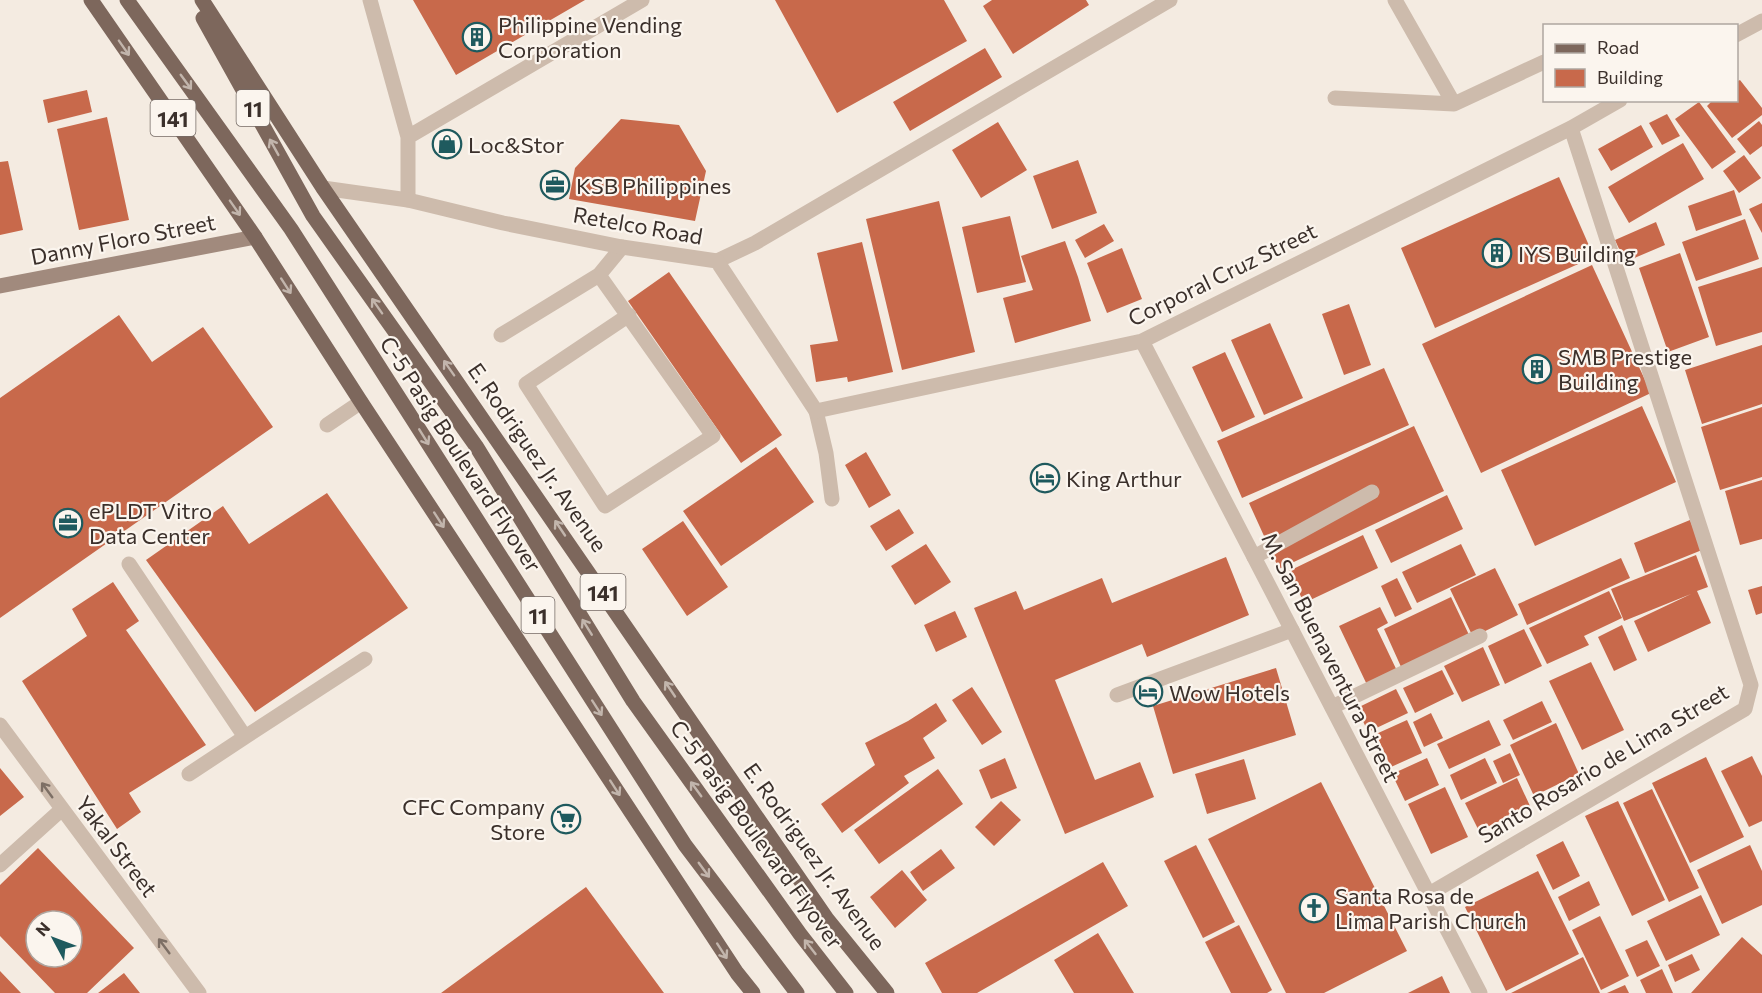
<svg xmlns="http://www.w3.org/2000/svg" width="1762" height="993" viewBox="0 0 1762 993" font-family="Commissioner,sans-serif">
	<rect width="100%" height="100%" fill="#f4ebe1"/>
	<path fill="#c8694b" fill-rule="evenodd" d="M413,0H585L456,75Z
		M775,0H944L967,41L837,113Z
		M992,0H1086L1089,5L1013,54L983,6Z
		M985,48L1002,77L910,131L893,102Z
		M1740,80L1762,108V115L1732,138L1707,106L1713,100H1736V82Z
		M87,90L92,112L48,123L43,100Z
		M1699,102L1736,152L1712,169L1675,119Z
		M1667,114L1680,136L1662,145L1649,123Z
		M107,117L129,220L79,230L57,129Z
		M621,119L679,125L706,171L695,221L569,199L575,168Z
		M1759,121L1762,125V146L1750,155L1737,139Z
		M998,122L1027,170L981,198L952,150Z
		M1641,125L1653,147L1611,171L1598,149Z
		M1683,143L1704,179L1629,223L1608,187Z
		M1744,155L1761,178L1739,193L1723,171Z
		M1078,160L1097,213L1052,229L1033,176Z
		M8,161L23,230L0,235V162Z
		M1559,177L1594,257L1435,328L1401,248Z
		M1734,190L1742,215L1696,231L1688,206Z
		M939,201L975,352L902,370L866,219Z
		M1762,203V233L1749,209Z
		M1010,216L1026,282L977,293L962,227Z
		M1745,219L1759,259L1696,281L1682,242Z
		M1656,222L1665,245L1625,262L1615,240Z
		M1104,224L1114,241L1085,258L1075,240Z
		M1065,241L1078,277L1091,321L1015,343L1003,298L1033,290L1021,256Z
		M862,242L893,372L848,382L847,377L816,382L810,345L838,341L817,253Z
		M1122,248L1142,299L1107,313L1087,263Z
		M1680,253L1709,337L1668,352L1639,268Z
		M1592,265L1651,393L1481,473L1422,344Z
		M1762,267V332L1716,346L1698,287Z
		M669,272L782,435L741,463L628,301Z
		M1349,304L1371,365L1344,375L1322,314Z
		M119,315L152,362L203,327L273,427L0,618V398Z
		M1270,323L1303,398L1264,415L1231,340Z
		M1762,345V404L1702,424L1685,370Z
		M1225,352L1255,417L1222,432L1192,367Z
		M1384,368L1409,425L1242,498L1217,441Z
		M1642,406L1676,482L1535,546L1501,470Z
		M1762,407V477L1720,490L1701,427Z
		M1414,426L1444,491L1279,569L1249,503Z
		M776,447L814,502L721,566L683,511Z
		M866,452L891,495L869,508L845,465Z
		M1762,480V539L1740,545L1725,491Z
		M327,493L408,608L255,712L146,560L223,506L249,544Z
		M1447,495L1463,529L1391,563L1375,530Z
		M899,509L914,533L886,551L870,526Z
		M1690,520L1702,550L1645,573L1634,543Z
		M683,521L728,587L687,616L642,549Z
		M1363,535L1378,568L1304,603L1289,571Z
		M926,544L951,582L915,605L891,566Z
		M1461,544L1476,575L1417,603L1402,572Z
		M1696,555L1708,587L1697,591L1711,623L1648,652L1634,621L1691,594L1624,621L1611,589Z
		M1226,557L1249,615L1147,657L1142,644L1055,680L1095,780L1140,762L1154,797L1065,834L974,608L1016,591L1024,610L1102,578L1112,603Z
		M1621,558L1630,578L1527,625L1518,604Z
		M1495,568L1518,615L1473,637L1450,589Z
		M1397,578L1412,609L1395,617L1381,586Z
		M113,582L139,621L126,630L206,745L129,793L141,812L117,829L22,681L87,636L72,609Z
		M1762,586V613L1756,615L1748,590Z
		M1609,591L1622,618L1584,636L1589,645L1547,664L1529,628Z
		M1451,597L1470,637L1402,669L1384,629Z
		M1380,607L1388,623L1377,629L1399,675L1369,689L1339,626Z
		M955,611L967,637L936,652L924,625Z
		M1622,625L1637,660L1614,671L1598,637Z
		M1524,629L1542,666L1505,684L1488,646Z
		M1483,647L1500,685L1462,702L1444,666Z
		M1591,662L1624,730L1582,750L1549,681Z
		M1276,668L1296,735L1173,774L1153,706Z
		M1442,670L1454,694L1415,713L1403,688Z
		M972,687L1002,732L982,745L952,700Z
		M1396,689L1408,713L1368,732L1357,708Z
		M1542,701L1552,722L1513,740L1503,720Z
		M936,703L947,721L923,738L935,758L904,776L909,783L842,833L821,804L875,765L865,743L908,721Z
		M1431,713L1443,738L1424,747L1413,722Z
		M1407,720L1422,753L1391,767L1376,734Z
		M1489,720L1501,745L1449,769L1437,744Z
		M1556,723L1579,774L1534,796L1510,745Z
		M1510,753L1520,775L1503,783L1493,761Z
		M1752,756L1762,776V821L1749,827L1721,771Z
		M1706,757L1744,837L1690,863L1652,783Z
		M1005,758L1017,788L991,799L979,770Z
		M1427,758L1439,785L1405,801L1392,774Z
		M1485,758L1497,783L1461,800L1450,775Z
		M1244,759L1256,799L1207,814L1195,774Z
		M0,768L24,797L0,816Z
		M938,769L963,804L879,864L854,830Z
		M1517,778L1530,806L1479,831L1465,803Z
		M1321,782L1407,951L1324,993H1286L1208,839Z
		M1445,787L1468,837L1431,854L1408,804Z
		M1652,789L1699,888L1669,902L1623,803Z
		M1001,801L1021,820L994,846L975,827Z
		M1618,801L1665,900L1632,916L1585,816Z
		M1563,841L1580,876L1553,890L1536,855Z
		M1196,845L1235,922L1203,938L1164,861Z
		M1750,845L1762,871V905L1722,924L1697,870Z
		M38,848L134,948L87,993H55L0,936V885ZM36,921H72V957H36Z
		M941,849L955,868L923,891L910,872Z
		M1103,862L1128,906L977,993H942L925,963Z
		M902,870L927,900L895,928L870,897Z
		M1538,871L1579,954L1506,991L1465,907Z
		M1589,881L1600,905L1569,921L1558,897Z
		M586,887L664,993H441Z
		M1701,895L1720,935L1666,961L1647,921Z
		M1600,916L1629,976L1601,990L1572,930Z
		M1239,925L1272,990L1267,993H1231L1205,942Z
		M1098,933L1134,993H1074L1054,960Z
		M1742,937L1762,955V993H1691Z
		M1647,940L1660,966L1637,977L1625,950Z
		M1692,954L1700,970L1675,982L1668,965Z
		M1583,957L1600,993H1511Z
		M1662,969L1673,993H1646L1640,980Z
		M0,971L21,993H0Z
		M124,973L140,993H98Z
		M1442,976L1450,993H1408Z
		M1625,985L1629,993H1607Z"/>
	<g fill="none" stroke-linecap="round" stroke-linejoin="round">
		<path stroke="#cdbbac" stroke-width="15" d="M370,0L408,137V200
			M1335,98L1454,104L1395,0
			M1454,104L1544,62
			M408,137L642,0
			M717,261L755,243L1170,0
			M599,275L713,436L605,506L526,384L629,315
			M501,335L599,275L622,247
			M816,411L826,453L832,499
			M327,425L361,402
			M1254,557L1372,492
			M129,564L245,737L365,659
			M1117,695L1292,630
			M1332,707L1480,636
			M189,774L245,737"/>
		<path stroke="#cdbbac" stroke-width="15" d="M1736,35L1762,21
			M323,188L408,200L503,223L622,247L717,261L816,411L1142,341L1571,128L1620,100
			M1142,341L1480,993
			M0,725L199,993
			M0,865L61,810
			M1429,894L1745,709L1751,685L1571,128"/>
		<path stroke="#a18a7d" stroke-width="15" d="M0,286L255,237"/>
		<path stroke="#7d675c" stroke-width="15" d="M91,0L255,237L361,402L737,973L753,993
			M127,0L291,229L685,845L797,993
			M202,0L323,188L827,919L887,993
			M203,18L313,216L476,446L633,701L800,934L846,993"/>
	</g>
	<defs><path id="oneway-shaft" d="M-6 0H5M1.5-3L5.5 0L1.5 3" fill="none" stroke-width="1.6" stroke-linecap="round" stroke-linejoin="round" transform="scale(1.5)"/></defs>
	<g stroke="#c2b5ac">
		<use href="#oneway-shaft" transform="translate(124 48) rotate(55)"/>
		<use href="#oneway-shaft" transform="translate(186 82) rotate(54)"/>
		<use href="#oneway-shaft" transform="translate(274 147) rotate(-119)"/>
		<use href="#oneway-shaft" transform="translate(235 208) rotate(55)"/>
		<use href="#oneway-shaft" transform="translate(286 286) rotate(57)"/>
		<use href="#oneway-shaft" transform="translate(377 306) rotate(-125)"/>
		<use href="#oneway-shaft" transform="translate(449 368) rotate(-125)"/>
		<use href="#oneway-shaft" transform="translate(424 437) rotate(58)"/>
		<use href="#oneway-shaft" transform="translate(439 520) rotate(57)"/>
		<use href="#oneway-shaft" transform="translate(560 528) rotate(-124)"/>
		<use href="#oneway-shaft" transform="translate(587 627) rotate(-122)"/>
		<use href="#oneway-shaft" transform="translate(670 689) rotate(-124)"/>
		<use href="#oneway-shaft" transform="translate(597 708) rotate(57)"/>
		<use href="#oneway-shaft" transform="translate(615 788) rotate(57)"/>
		<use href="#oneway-shaft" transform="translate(696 789) rotate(-126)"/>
		<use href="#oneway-shaft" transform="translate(704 870) rotate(54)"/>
		<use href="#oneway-shaft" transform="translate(810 947) rotate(-128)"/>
		<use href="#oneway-shaft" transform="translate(722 951) rotate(57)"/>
	</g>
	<g stroke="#7d6f65">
		<use href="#oneway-shaft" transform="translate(47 790) rotate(-126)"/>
		<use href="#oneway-shaft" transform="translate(164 946) rotate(-127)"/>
	</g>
	<defs>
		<g id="building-ring" transform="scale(1.5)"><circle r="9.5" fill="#fbf5ee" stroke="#1f5a5e" stroke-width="1.5"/><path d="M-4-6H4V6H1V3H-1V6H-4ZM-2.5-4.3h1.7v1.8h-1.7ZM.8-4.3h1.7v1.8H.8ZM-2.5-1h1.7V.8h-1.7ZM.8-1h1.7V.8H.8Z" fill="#1f5a5e"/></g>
		<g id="shop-ring" transform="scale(1.5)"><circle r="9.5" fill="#fbf5ee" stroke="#1f5a5e" stroke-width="1.5"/><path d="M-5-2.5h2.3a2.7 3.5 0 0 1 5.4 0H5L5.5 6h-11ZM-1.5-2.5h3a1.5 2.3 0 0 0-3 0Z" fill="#1f5a5e"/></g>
		<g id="office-ring" transform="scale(1.5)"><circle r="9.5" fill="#fbf5ee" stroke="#1f5a5e" stroke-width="1.5"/><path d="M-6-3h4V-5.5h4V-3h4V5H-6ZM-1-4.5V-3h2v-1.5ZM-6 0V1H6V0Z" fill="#1f5a5e"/></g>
		<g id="hotel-ring" transform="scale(1.5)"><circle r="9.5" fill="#fbf5ee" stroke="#1f5a5e" stroke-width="1.5"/><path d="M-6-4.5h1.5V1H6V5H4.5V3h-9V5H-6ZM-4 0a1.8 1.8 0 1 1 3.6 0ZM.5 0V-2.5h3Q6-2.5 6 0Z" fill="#1f5a5e"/></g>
		<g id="supermarket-ring" transform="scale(1.5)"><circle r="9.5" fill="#fbf5ee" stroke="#1f5a5e" stroke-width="1.5"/><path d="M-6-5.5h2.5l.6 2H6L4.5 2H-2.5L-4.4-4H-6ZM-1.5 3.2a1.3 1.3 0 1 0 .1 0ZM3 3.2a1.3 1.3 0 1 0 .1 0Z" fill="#1f5a5e"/></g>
		<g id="church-ring" transform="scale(1.5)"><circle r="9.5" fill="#fbf5ee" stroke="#1f5a5e" stroke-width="1.5"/><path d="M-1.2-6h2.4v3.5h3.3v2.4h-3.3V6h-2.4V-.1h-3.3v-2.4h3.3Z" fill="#1f5a5e"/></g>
	</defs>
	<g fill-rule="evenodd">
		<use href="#building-ring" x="477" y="37"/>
		<use href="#shop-ring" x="447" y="144"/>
		<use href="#office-ring" x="555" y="185"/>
		<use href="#building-ring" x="1497" y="253"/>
		<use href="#building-ring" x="1537" y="369"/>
		<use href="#hotel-ring" x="1045" y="478"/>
		<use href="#office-ring" x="68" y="523"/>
		<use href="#hotel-ring" x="1148" y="692"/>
		<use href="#supermarket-ring" x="566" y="819"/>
		<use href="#church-ring" x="1314" y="908"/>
	</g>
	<g text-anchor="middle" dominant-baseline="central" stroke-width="4.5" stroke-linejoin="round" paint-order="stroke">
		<g fill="#fbf5ee" stroke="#756b66" stroke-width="1.5">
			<rect x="236.5" y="90" width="33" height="36" rx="4.5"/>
			<rect x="150.5" y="100" width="45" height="36" rx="4.5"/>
			<rect x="580.5" y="574" width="45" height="36" rx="4.5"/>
			<rect x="521.5" y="597" width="33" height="36" rx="4.5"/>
		</g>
		<g font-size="21" font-weight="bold" fill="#3b302b">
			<text x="253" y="108">11</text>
			<text x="173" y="118">141</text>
			<text x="603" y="592">141</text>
			<text x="538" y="615">11</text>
		</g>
		<g font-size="22" fill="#3b302b" stroke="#fbf5ee" text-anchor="start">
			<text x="498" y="24">Philippine Vending<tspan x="498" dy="25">Corporation</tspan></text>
			<text x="468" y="144">Loc&amp;Stor</text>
			<text x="576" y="185">KSB Philippines</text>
			<text x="1518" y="253">IYS Building</text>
			<text x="1558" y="356">SMB Prestige<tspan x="1558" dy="25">Building</tspan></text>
			<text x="1066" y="478">King Arthur</text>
			<text x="89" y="510">ePLDT Vitro<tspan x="89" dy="25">Data Center</tspan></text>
			<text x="1169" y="692">Wow Hotels</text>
			<text x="545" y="806" text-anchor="end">CFC Company<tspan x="545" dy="25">Store</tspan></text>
			<text x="1335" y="895">Santa Rosa de<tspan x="1335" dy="25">Lima Parish Church</tspan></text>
		</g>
		<g font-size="22" fill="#3b302b" stroke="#fbf5ee">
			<text transform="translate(638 225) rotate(10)">Retelco Road</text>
			<text transform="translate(123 239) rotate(-11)">Danny Floro Street</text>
			<text transform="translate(1222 274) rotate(-26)">Corporal Cruz Street</text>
			<text transform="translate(461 454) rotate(57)">C-5 Pasig Boulevard Flyover</text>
			<text transform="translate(538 457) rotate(55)">E. Rodriguez Jr. Avenue</text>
			<text transform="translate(1331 657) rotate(63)">M. San Buenaventura Street</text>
			<text transform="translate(1603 763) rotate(-31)">Santo Rosario de Lima Street</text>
			<text transform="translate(757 834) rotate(54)">C-5 Pasig Boulevard Flyover</text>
			<text transform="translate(117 846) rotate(53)">Yakal Street</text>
			<text transform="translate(815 856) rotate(54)">E. Rodriguez Jr. Avenue</text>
		</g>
	</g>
	<rect x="1543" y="24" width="195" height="78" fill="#fbf5ee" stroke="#aea6a0" stroke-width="1.5"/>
	<rect x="1555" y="44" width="30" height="9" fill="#7d675c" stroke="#aea6a0" stroke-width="1.5"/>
	<text x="1597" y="54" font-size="18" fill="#3b302b">Road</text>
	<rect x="1555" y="69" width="30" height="18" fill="#c8694b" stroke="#aea6a0" stroke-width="1.5"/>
	<text x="1597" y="84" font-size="18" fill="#3b302b">Building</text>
	<g transform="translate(54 939) rotate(311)"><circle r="28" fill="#fbf5ee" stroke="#aea6a0" stroke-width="1.5"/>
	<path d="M0-4.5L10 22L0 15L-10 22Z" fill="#1f5a5e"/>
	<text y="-9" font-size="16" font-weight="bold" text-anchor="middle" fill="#3b302b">N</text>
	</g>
</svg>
